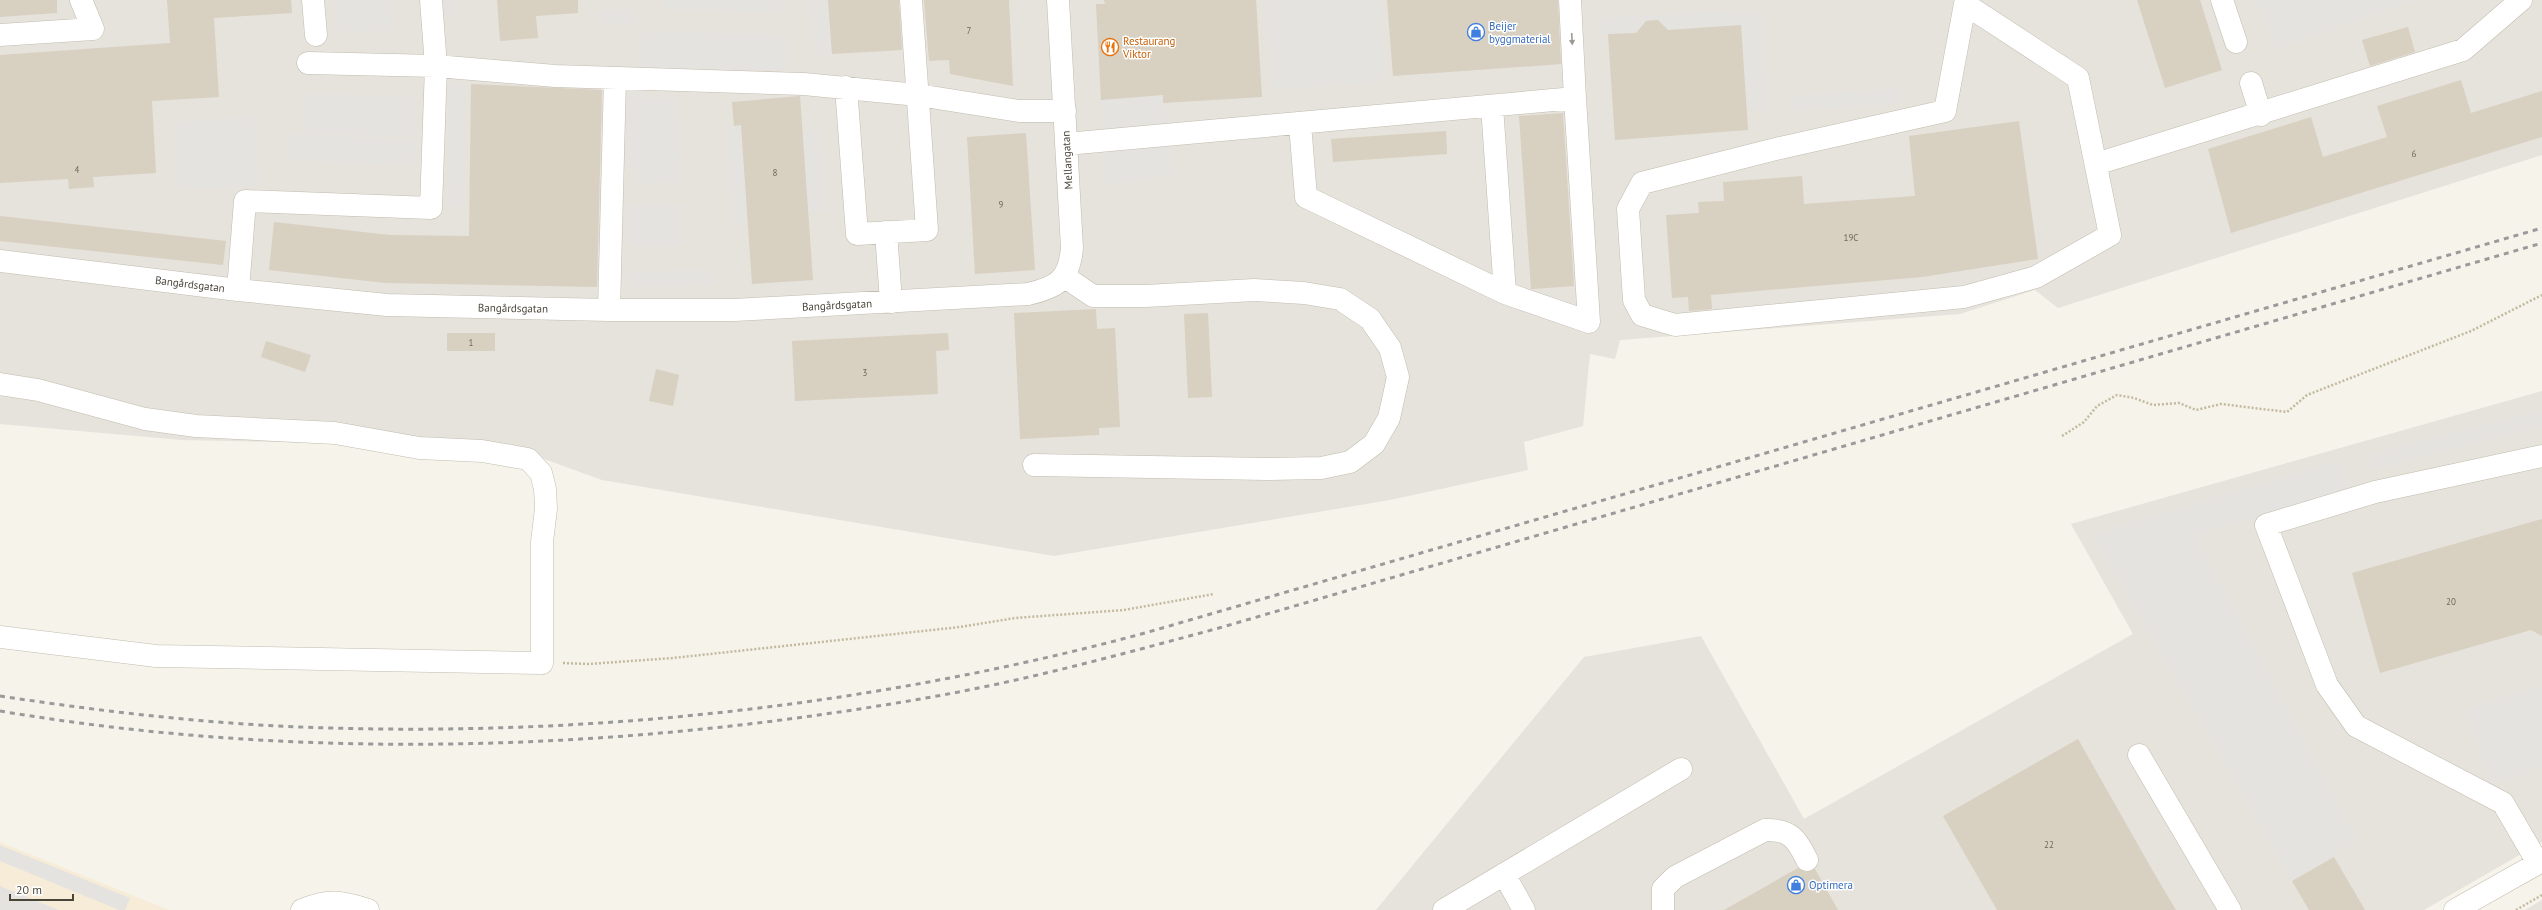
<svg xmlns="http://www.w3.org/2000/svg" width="2542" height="910" viewBox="0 0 2542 910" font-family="'PT Sans',sans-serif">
	<rect width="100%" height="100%" fill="#f6f3eb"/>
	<path fill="#f7ecd7" d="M0,842L169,910H0Z"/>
	<path fill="#e6e2dc" d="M0,0H2542V155L2058,308L2035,290L1960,314L1620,340L1615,359L1590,354L1583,426L1524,442L1528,470L1390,500L1054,556L602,480L511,447L182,440L0,424Z
		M2542,391V842L2424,910H1376L1584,657L1701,636L1804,819L2133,634L2071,524Z
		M2542,900V910H2525Z"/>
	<path fill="#e5e3df" d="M336,0H391L393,30L338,33Z
		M439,0H455L456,17L440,18Z
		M663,0H783V13L662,9Z
		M810,0H828L832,54L814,56Z
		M1265,0H1380L1385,82L1271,90Z
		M2256,0H2414L2277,49Z
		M636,9L637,23L598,26L597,11Z
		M1740,10L1762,14L1768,109L1747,111L1741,26L1598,35L1597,18Z
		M642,31L787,35L786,71L641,67Z
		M449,84L465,85L463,206H447Z
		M1900,88L1901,104L1792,111L1791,96Z
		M628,91H645L646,99L676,97L682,182L637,184L635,166H625Z
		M305,94L415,96V136L304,134Z
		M1163,95L1175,175L1103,186L1101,100Z
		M255,117L259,185L177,190L173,122Z
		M741,125L748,222L733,224L727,127Z
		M820,130L826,210L808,213L802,132Z
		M289,134L416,140L414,166L287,160Z
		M628,205H683V246H628Z
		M715,270V285L628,287V272Z
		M2542,409V425L2373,471L2370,455Z
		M2342,460L2350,492L2195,535L2357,840L2292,881L2092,534Z
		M2542,685V767L2490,786L2466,709Z
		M0,845L130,898L125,910H119L0,861Z
		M0,886L59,910H0Z"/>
	<path fill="#d8d0c0" d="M0,0H57V13L0,17Z
		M167,0H291L292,13L214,18L219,97L152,101L156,173L93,177L94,187L69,189L68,179L0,183V55L170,43Z
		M497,0H578V13L536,16L538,38L500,41Z
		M828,0H899L902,50L832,54Z
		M924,0H1009L1013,86L950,74L949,60L929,61Z
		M1104,0H1256L1262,97L1163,103V95L1101,100L1096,4H1105Z
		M1387,0H1558L1561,64L1393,76Z
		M2137,0H2200L2222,70L2165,88Z
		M1658,20L1668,30L1741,25L1748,130L1615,140L1608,34L1636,33L1646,21Z
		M2408,27L2415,52L2370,66L2362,40Z
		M2461,80L2471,113L2542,91V137L2231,233L2208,149L2311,117L2323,157L2387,137L2377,106Z
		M471,84L602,90L597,287L386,283L269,270L274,222L390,235L469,236Z
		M800,96L813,280L752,284L741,125L734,126L732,102Z
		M1563,113L1574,286L1533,289H1531L1519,116Z
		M2019,121L2038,259L1922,277L1711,295L1712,309L1689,311L1688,297L1672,298L1666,215L1699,213L1698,202L1724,201L1723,182L1802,176L1804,204L1915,196L1909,136Z
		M1446,131L1447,154L1333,162L1331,139Z
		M1026,133L1035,270L975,274L967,137Z
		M0,216L226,241L223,265L0,241Z
		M1096,309L1097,329L1115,328L1120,427L1099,428V435L1020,439L1014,313Z
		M1208,313L1212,397L1188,398L1184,314Z
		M447,333H495V351H447Z
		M948,333L949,350L936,351L938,394L795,401L792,341Z
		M266,341L311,355L305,372L261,357Z
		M656,369L679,375L673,406L649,401Z
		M2542,519V636L2531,630L2380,673L2352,573Z
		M2078,739L2154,873L2176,910H1997L1943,816Z
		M2334,857L2365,910H2309L2292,881Z
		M1798,868L1806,872L1815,869L1838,910H1724Z"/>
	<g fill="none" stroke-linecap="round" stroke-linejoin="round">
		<g stroke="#c2bcad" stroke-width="23">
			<path id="minor" d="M313,0L316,35
				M1570,0L1575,98
				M2222,0L2236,42
				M1965,4L2078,78L2110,235L2036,277L1964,297L1675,325L1642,315L1634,300L1628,209L1642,183L1780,148L1945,111L1965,4L1966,0
				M0,35L93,29L81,0
				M308,63L436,66L555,76L804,84L918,95L1019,111H1065
				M2251,83L2261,115
				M846,87L857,234L927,230L911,0
				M1492,106L1505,293
				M1066,144L1575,98L1589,322L1505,293L1306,197L1300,124
				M2096,164L2463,50L2521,0
				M886,232L891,302
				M0,261L238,290L387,305L609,310H734L1028,294C1059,287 1069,279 1072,248L1058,0
				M238,290L245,201L431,208L436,66L431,0
				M609,310L615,78
				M0,384L38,390L145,419L196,426L335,433L419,448L482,451L528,459L541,473L545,489L546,509L542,542V663L156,656L0,637
				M1034,465L1267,469L1321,468L1350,462L1374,444L1389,418L1398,377L1390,348L1370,319L1340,299L1304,293L1254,290L1146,296H1093L1065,277
				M2139,755L2230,910
				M2538,863L2503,803L2356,726L2327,685L2266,525L2375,492L2542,456
				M1504,874L1524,910
				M302,910C329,899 341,901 368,910
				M1444,910L1681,769
				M1663,910V889L1675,877L1765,830C1790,829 1797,839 1807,860
				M2455,910L2542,861"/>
		</g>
		<path stroke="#c3b99f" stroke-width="2.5" stroke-dasharray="2 2" stroke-linecap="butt" d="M2062,436L2084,422L2097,406L2117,395L2134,398L2153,405L2179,403L2196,410L2221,404L2287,412L2307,395L2471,331L2542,295
			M563,663L589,664L673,658L960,627L1015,618L1124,610L1214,594
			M2516,910L2542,895"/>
		<use href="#minor" stroke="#fff" stroke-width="22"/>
		<path stroke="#9a9a9a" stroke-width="3" stroke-dasharray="5 5" stroke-linecap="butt" d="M0,696C99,711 200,723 300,727C584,738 870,707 1145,633L2542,228
			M0,711C307,763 631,751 937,696C1032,679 1126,653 1219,628L2542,243"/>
	</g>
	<defs><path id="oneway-solid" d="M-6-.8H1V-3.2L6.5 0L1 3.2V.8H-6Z"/></defs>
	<use fill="#9b9992" href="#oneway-solid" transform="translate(1572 39) rotate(87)"/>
	<defs>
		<g id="shop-ring" transform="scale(0.9)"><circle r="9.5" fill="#fff" stroke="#3f7fe0" stroke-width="1.5"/><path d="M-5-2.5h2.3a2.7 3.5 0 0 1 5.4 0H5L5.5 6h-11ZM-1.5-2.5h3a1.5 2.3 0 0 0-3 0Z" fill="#3f7fe0"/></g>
		<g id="restaurant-ring" transform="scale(0.9)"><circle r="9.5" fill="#fff" stroke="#e8710a" stroke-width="1.5"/><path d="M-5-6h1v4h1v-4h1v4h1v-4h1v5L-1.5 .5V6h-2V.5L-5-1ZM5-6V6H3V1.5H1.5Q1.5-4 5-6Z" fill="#e8710a"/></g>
	</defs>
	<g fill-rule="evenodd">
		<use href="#shop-ring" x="1476" y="32"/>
		<use href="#restaurant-ring" x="1110" y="47"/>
		<use href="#shop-ring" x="1796" y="885"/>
	</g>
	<g text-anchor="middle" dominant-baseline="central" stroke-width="3" stroke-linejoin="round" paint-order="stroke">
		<g font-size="9" fill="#6e685b">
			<text x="969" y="30">7</text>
			<text x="2414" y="153">6</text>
			<text x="77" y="169">4</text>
			<text x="775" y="172">8</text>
			<text x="1001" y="204">9</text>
			<text x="1851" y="237">19C</text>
			<text x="471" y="342">1</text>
			<text x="865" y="372">3</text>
			<text x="2451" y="601">20</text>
			<text x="2049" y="844">22</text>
		</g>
		<g font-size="11" fill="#366cbe" stroke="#fff" text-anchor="start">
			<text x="1489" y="26">Beijer<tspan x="1489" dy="13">byggmaterial</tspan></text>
			<text x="1809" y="885">Optimera</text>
		</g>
		<g font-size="11" fill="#c56008" stroke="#fff" text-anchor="start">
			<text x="1123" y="41">Restaurang<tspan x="1123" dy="13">Viktor</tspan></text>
		</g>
		<g font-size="11" fill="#4a4539" stroke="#fff">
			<text transform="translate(1067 160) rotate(-93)">Mellangatan</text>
			<text transform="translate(190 284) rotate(7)">Bangårdsgatan</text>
			<text transform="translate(837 305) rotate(-3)">Bangårdsgatan</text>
			<text transform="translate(513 308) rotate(1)">Bangårdsgatan</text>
		</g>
	</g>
	<path d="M10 894v6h63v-6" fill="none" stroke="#4a4539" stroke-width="2"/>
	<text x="16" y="894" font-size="12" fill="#4a4539" stroke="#ffffff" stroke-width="3" paint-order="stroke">20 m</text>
</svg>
